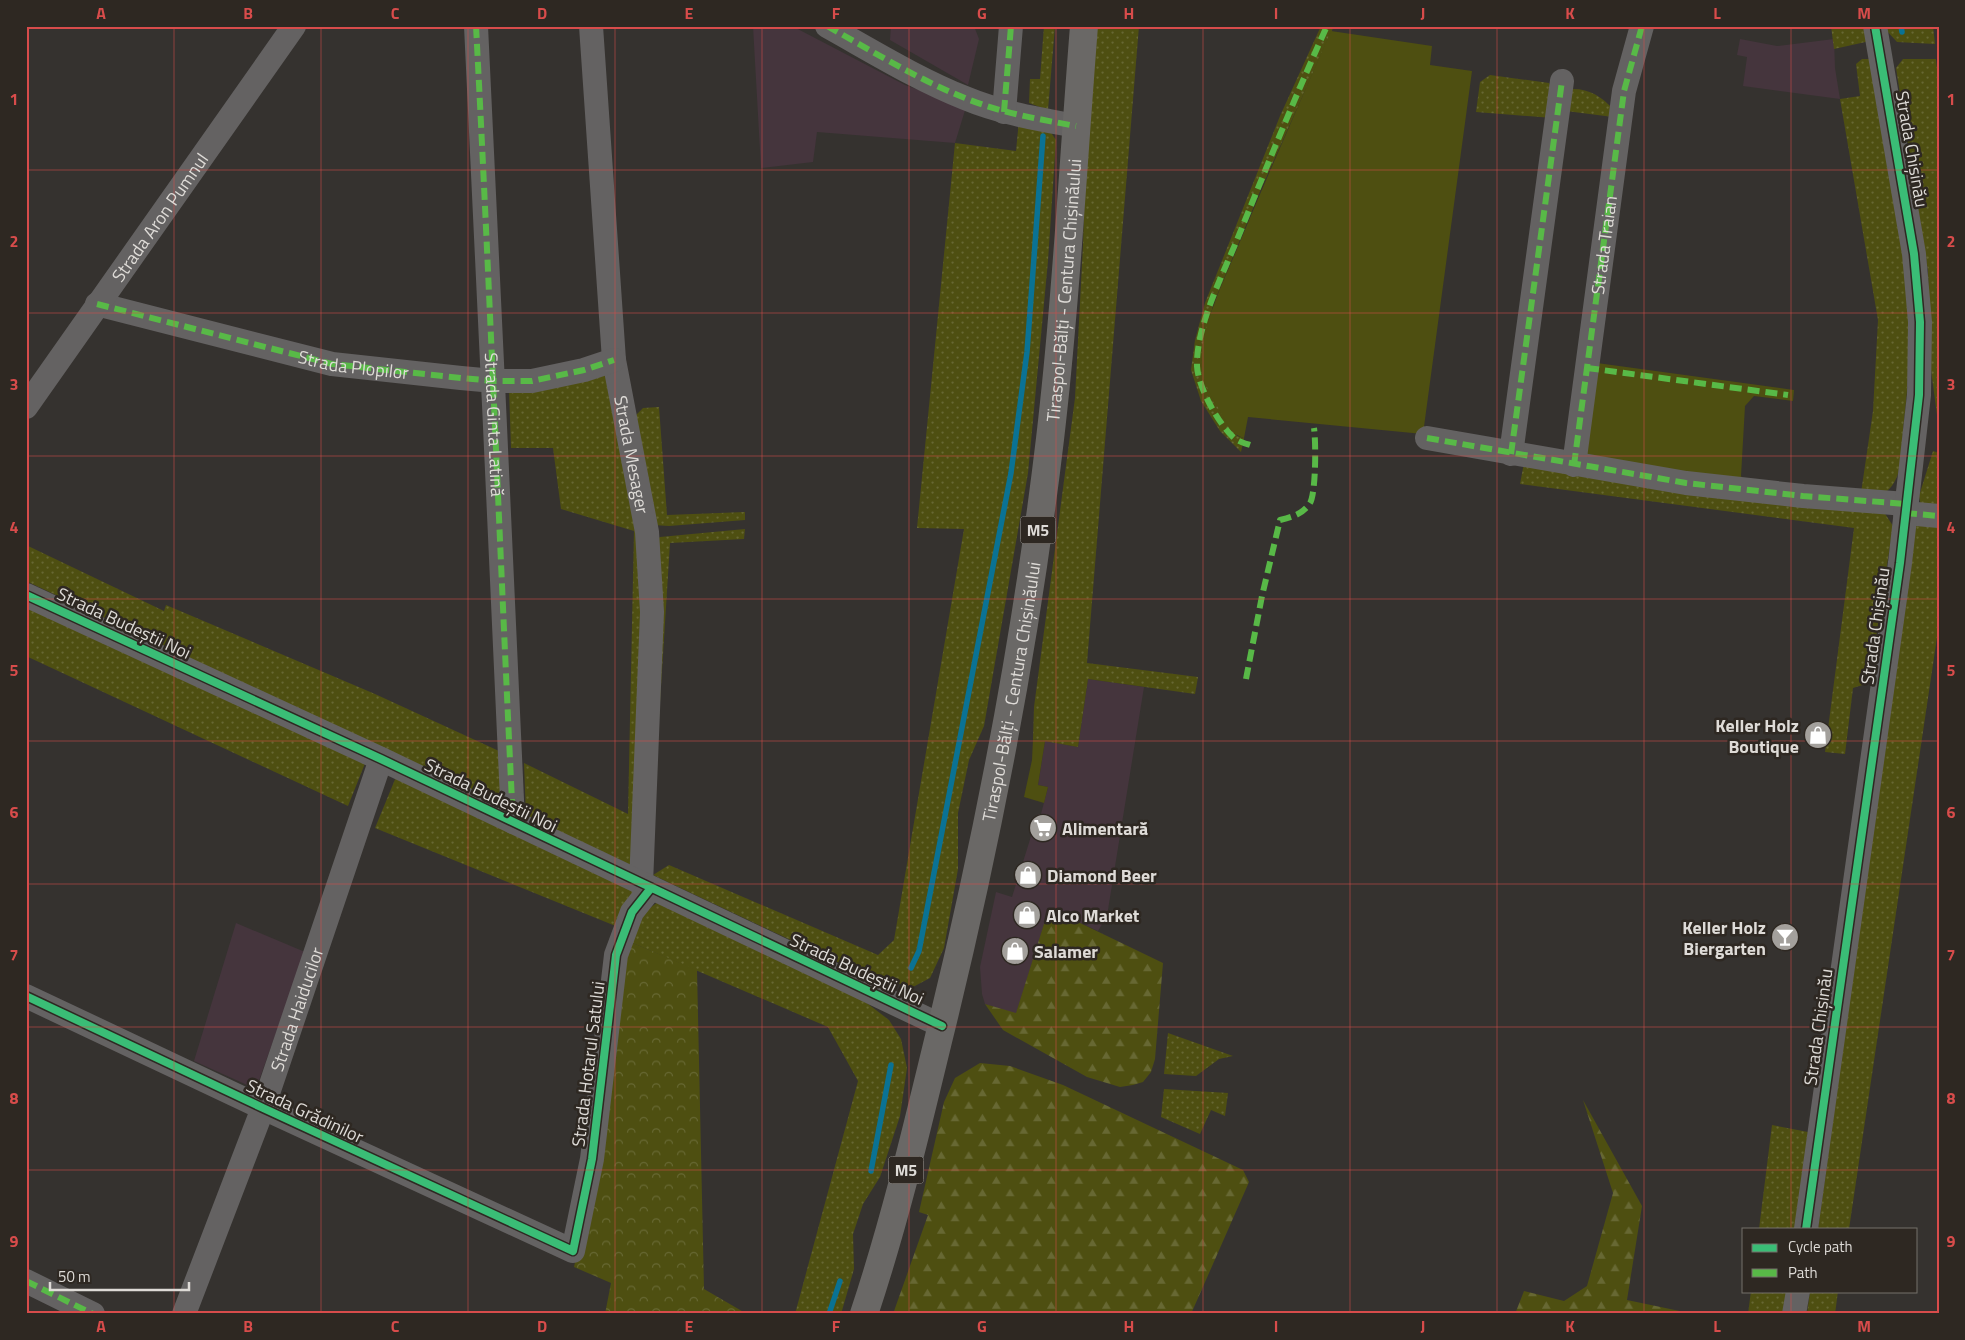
<svg xmlns="http://www.w3.org/2000/svg" width="1965" height="1340" viewBox="0 0 1965 1340" font-family="'Titillium Web',sans-serif">
	<defs>
		<pattern id="grass-dots" width="8" height="8" patternUnits="userSpaceOnUse" patternTransform="scale(1.25)"><rect width="8" height="8" fill="#4e4f11"/><path d="M2 2h.1M6 6h.1" fill="none" stroke="#676833" stroke-width="1.8" stroke-linecap="round"/></pattern>
		<pattern id="forest-firs" width="22" height="20" patternUnits="userSpaceOnUse" patternTransform="scale(1.25)"><rect width="22" height="20" fill="#4e4f11"/><path d="M5 1l3.5 6h-7zM16 11l3.5 6h-7z" fill="#676833"/></pattern>
		<pattern id="park-crowns" width="20" height="18" patternUnits="userSpaceOnUse" patternTransform="scale(1.25)"><rect width="20" height="18" fill="#4e4f11"/><path d="M2 6a3 3 0 1 1 6 0M12 15a3 3 0 1 1 6 0" fill="none" stroke="#676833"/></pattern>
	</defs>
	<rect width="100%" height="100%" fill="#35322f"/>
	<path fill="#45353d" d="M753,26H792L905,85L966,107L955,143L817,132L813,162L761,168Z
		M891,26H974L979,39L968,85L890,40Z
		M1740,39L1777,46L1834,39L1835,68L1840,99L1743,86L1747,57L1737,55Z
		M1088,679L1144,687L1107,916L1098,931L1049,909L1016,1014L985,1004L982,994L980,967L996,892L1012,897L1038,814H1041L1048,787L1038,785L1045,741L1078,747Z
		M236,923L305,952L256,1089L194,1061Z"/>
	<path fill="url(#grass-dots)" d="M1044,26H1055L1048,110L1029,103L1030,79H1040Z
		M1095,26H1139L1087,663L1198,677L1195,694L1088,679L1078,747L1033,739L1034,707L1075,398L1083,245L1086,146Z
		M1321,26H1334L1261,189L1213,305L1204,343L1237,436L1244,438L1241,452L1220,431L1201,401L1191,370L1195,340L1205,303L1280,116Z
		M1831,26H1867L1870,41L1834,49Z
		M1886,26H1933L1935,44L1897,42L1886,30Z
		M1862,59H1871C1886,146 1904,233 1909,321C1911,357 1907,394 1903,430C1902,449 1903,478 1887,491C1879,496 1870,494 1861,493L1873,411L1878,320L1840,99L1860,96L1856,64Z
		M1903,59H1936L1939,87V416L1937,415L1931,370L1928,271L1896,68Z
		M1490,75L1549,83L1556,94L1553,118L1476,112L1480,82Z
		M1573,89C1590,89 1602,97 1613,109V117L1566,111L1569,93Z
		M1019,120L1048,128L1056,140L1048,261L1028,473L984,726L969,760L958,813V869L944,948L930,978L913,987L867,976L653,875L669,865L878,955L894,940L964,529L917,528L955,143L1016,151Z
		M608,368L642,530L635,867L526,816L524,763L628,814L634,531L561,509L553,448H511L509,389Z
		M659,407L667,515L745,512V520L669,526L653,525L631,420L643,408Z
		M1933,451L1939,453V509L1921,506L1919,496Z
		M1524,463L1882,509L1893,526L1869,683L1853,688L1845,754L1825,752L1854,528L1520,484Z
		M1914,523L1939,527V624L1849,1229H1818Z
		M745,529L744,539L670,543L651,846L654,542L660,537Z
		M26,545L164,611L166,605L375,694L499,751L501,804L26,581Z
		M26,604L366,761L348,806L26,656Z
		M396,777L635,890L618,927L375,828Z
		M659,901L855,994L889,1020L901,1039L907,1068L900,1116L880,1177L863,1204L853,1234L854,1269L841,1314H795L858,1081L828,1027L628,941L641,915Z
		M1168,1033L1233,1056L1219,1059L1196,1076L1164,1074Z
		M1164,1089L1228,1093L1225,1116L1211,1110L1200,1134L1161,1117Z
		M1772,1125L1808,1132L1795,1229H1759Z
		M1751,1291H1787L1784,1314H1748Z
		M1810,1291H1838L1835,1314H1807Z"/>
	<path fill="url(#forest-firs)" d="M1049,908L1163,963L1155,1059L1151,1072L1143,1082L1133,1085L1120,1087L1087,1077L1003,1030L985,1004L1016,1013Z
		M980,1063L1010,1066L1063,1085L1243,1170L1249,1182L1191,1314H893L928,1215L919,1212L944,1102L955,1078Z
		M1583,1100L1642,1206L1627,1300L1694,1314H1515L1524,1291L1564,1301L1587,1286L1613,1193Z"/>
	<path fill="url(#park-crowns)" d="M628,941L697,970L704,1289L747,1314H605L611,1283L574,1267L597,1160Z"/>
	<path fill="#4e4f11" d="M1331,31L1432,46L1430,65L1472,71L1423,434L1248,417L1244,438C1232,435 1228,425 1222,414C1215,402 1201,380 1201,366C1201,325 1224,281 1239,244C1269,172 1300,102 1331,31Z
		M1597,363L1794,390L1793,401L1754,396L1745,406L1741,476L1746,484L1587,461L1585,450Z
		M1033,739L1045,741L1038,785L1048,787L1044,803L1024,797L1032,760Z"/>
	<g fill="none" stroke-linecap="round" stroke-linejoin="round">
		<path stroke="#0a7294" stroke-width="5.5" d="M1901,26L1902,32
			M911,968L919,951L1011,473L1027,352L1043,136
			M871,1171L891,1065
			M829,1314L840,1281"/>
		<g stroke="#646262" stroke-width="24">
			<path d="M476,26C490,291 500,557 513,822"/>
			<path id="s1" d="M591,26L614,360L647,532L652,612L641,884"/>
			<path d="M827,26C872,51 917,79 965,98C1001,113 1038,119 1076,126"/>
			<path d="M1004,112L1011,26"/>
			<path id="s2" d="M97,304L332,364L461,378L494,381H532L584,370L614,360"/>
			<path id="s3" d="M26,407L294,26"/>
			<path d="M1427,438L1686,483L1803,496L1906,504"/>
			<path d="M1511,454L1562,81"/>
			<path id="s4" d="M1574,465L1624,91L1642,26"/>
			<path d="M1905,513L1939,516"/>
			<path d="M26,595L381,759L942,1026"/>
			<path d="M26,996L263,1108L573,1251L592,1159L616,955L632,912L651,888"/>
			<path d="M1806,1229L1900,563L1919,395L1920,322L1914,254L1875,26"/>
			<path d="M26,1281L93,1314"/>
			<path id="s5" d="M184,1314L263,1108L381,759"/>
			<path d="M1794,1314L1798,1291"/>
		</g>
		<path stroke="#6a6866" stroke-width="28" id="s6" d="M864,1314C894,1224 916,1132 938,1041C987,843 1026,642 1050,439C1066,302 1073,164 1084,26"/>
		<g stroke="#58b947" stroke-width="6" stroke-dasharray="12 6" stroke-linecap="butt">
			<path id="s7" d="M476,26C490,291 500,557 513,822"/>
			<path d="M827,26C872,51 917,79 965,98C1001,113 1038,119 1076,126"/>
			<path d="M1004,112L1011,26"/>
			<path d="M97,304L332,364L461,378L494,381H532L584,370L614,360"/>
			<path d="M1587,368L1788,395"/>
			<path d="M1427,438L1686,483L1803,496L1906,504"/>
			<path d="M1250,445C1244,443 1237,441 1233,437C1218,423 1198,387 1197,366C1196,327 1222,276 1237,240C1266,168 1295,97 1327,26"/>
			<path d="M1511,454L1562,81"/>
			<path d="M1574,465L1624,91L1642,26"/>
			<path d="M1905,513L1939,516"/>
			<path d="M1246,679L1262,596L1280,520C1292,517 1303,514 1310,503C1316,493 1316,442 1314,428"/>
			<path d="M26,1281L93,1314"/>
		</g>
		<g stroke="#2e2822" stroke-width="11">
			<path id="cycleway" d="M26,595L381,759L942,1026
				M26,996L263,1108L573,1251L592,1159L616,955L632,912L651,888
				M1806,1229L1900,563L1919,395L1920,322L1914,254L1875,26"/>
		</g>
		<use href="#cycleway" stroke="#3abd76" stroke-width="8"/>
	</g>
	<path fill="none" stroke="#d84c4b" stroke-width="1" stroke-opacity="0.55" d="M174,26V1314M321,26V1314M468,26V1314M615,26V1314M762,26V1314M909,26V1314M1056,26V1314M1203,26V1314M1350,26V1314M1497,26V1314M1644,26V1314M1791,26V1229M26,170H1939M26,313H1939M26,456H1939M26,599H1939M26,741H1939M26,884H1939M26,1027H1939M26,1170H1939M1791,1291V1314"/>
	<defs>
		<g id="shop-disc" transform="scale(1.4375)"><circle r="9.5" fill="#a3a09c" stroke="#2e2822"/><path d="M-5-2.5h2.3a2.7 3.5 0 0 1 5.4 0H5L5.5 6h-11ZM-1.5-2.5h3a1.5 2.3 0 0 0-3 0Z" fill="#fff"/></g>
		<g id="supermarket-disc" transform="scale(1.4375)"><circle r="9.5" fill="#a3a09c" stroke="#2e2822"/><path d="M-6-5.5h2.5l.6 2H6L4.5 2H-2.5L-4.4-4H-6ZM-1.5 3.2a1.3 1.3 0 1 0 .1 0ZM3 3.2a1.3 1.3 0 1 0 .1 0Z" fill="#fff"/></g>
		<g id="bar-disc" transform="scale(1.4375)"><circle r="9.5" fill="#a3a09c" stroke="#2e2822"/><path d="M-6-5H6L.8 .8V4.5H3.5V6h-7V4.5H-.8V.8Z" fill="#fff"/></g>
	</defs>
	<g fill-rule="evenodd">
		<use href="#shop-disc" x="1818" y="735"/>
		<use href="#supermarket-disc" x="1043" y="828"/>
		<use href="#shop-disc" x="1028" y="875"/>
		<use href="#shop-disc" x="1027" y="915"/>
		<use href="#bar-disc" x="1785" y="937"/>
		<use href="#shop-disc" x="1015" y="951"/>
	</g>
	<g text-anchor="middle" dominant-baseline="central" stroke-width="5" stroke-linejoin="round" paint-order="stroke">
		<g fill="#2e2822" stroke="#a9a5a1" stroke-width="1">
			<rect x="1020.5" y="516.5" width="35" height="27" rx="4"/>
			<rect x="888.5" y="1156.5" width="35" height="27" rx="4"/>
		</g>
		<g font-size="16" font-weight="bold" fill="#dedbd7">
			<text x="1038" y="530">M5</text>
			<text x="906" y="1170">M5</text>
		</g>
		<g font-size="18" fill="#dedbd7" stroke="#2e2822">
			<text transform="translate(1912 149) rotate(80)">Strada Chișinău</text>
			<text stroke="none"><textPath href="#s3" startOffset="232">Strada Aron Pumnul</textPath></text>
			<text stroke="none"><textPath href="#s4" startOffset="222">Strada Traian</textPath></text>
			<text stroke="none"><textPath href="#s6" startOffset="1045">Tiraspol-Bălţi - Centura Chișinăului</textPath></text>
			<text stroke="none"><textPath href="#s2" startOffset="264">Strada Plopilor</textPath></text>
			<text stroke="none"><textPath href="#s7" startOffset="399">Strada Ginta Latină</textPath></text>
			<text stroke="none"><textPath href="#s1" startOffset="431">Strada Mesager</textPath></text>
			<text transform="translate(124 623) rotate(25)">Strada Budeștii Noi</text>
			<text transform="translate(1875 626) rotate(-82)">Strada Chișinău</text>
			<text stroke="none"><textPath href="#s6" startOffset="640">Tiraspol-Bălţi - Centura Chișinăului</textPath></text>
			<text transform="translate(491 795) rotate(26)">Strada Budeștii Noi</text>
			<text transform="translate(857 969) rotate(25)">Strada Budeștii Noi</text>
			<text stroke="none"><textPath href="#s5" startOffset="325">Strada Haiducilor</textPath></text>
			<text transform="translate(1818 1027) rotate(-82)">Strada Chișinău</text>
			<text transform="translate(588 1064) rotate(-83)">Strada Hotarul Satului</text>
			<text transform="translate(305 1111) rotate(25)">Strada Grădinilor</text>
		</g>
		<g font-size="18" font-weight="bold" fill="#dedbd7" stroke="#2e2822" text-anchor="start">
			<text x="1799" y="725" text-anchor="end">Keller Holz<tspan x="1799" dy="21">Boutique</tspan></text>
			<text x="1062" y="828">Alimentară</text>
			<text x="1047" y="875">Diamond Beer</text>
			<text x="1046" y="915">Alco Market</text>
			<text x="1766" y="927" text-anchor="end">Keller Holz<tspan x="1766" dy="21">Biergarten</tspan></text>
			<text x="1034" y="951">Salamer</text>
		</g>
	</g>
	<rect width="1965" height="1340" fill="none" stroke="#2e2822" stroke-width="55"/>
	<rect x="1742" y="1228" width="175" height="65" fill="#2e2822" stroke="#74706a"/>
	<rect x="1752" y="1244" width="25" height="8" fill="#3abd76" stroke="#74706a"/>
	<text x="1788" y="1252" font-size="15" fill="#dedbd7">Cycle path</text>
	<rect x="1752" y="1269" width="25" height="8" fill="#58b947" stroke="#74706a"/>
	<text x="1788" y="1278" font-size="15" fill="#dedbd7">Path</text>
	<path d="M50 1282v8h139v-8" fill="none" stroke="#dedbd7" stroke-width="2.5"/>
	<text x="58" y="1282" font-size="15" fill="#dedbd7" stroke="#2e2822" stroke-width="4" paint-order="stroke">50 m</text>
	<rect x="28" y="28" width="1910" height="1284" fill="none" stroke="#d84c4b" stroke-width="2"/>
	<g font-size="16" text-anchor="middle" font-weight="bold" fill="#d84c4b">
		<text x="101" y="19">A</text>
		<text x="248" y="19">B</text>
		<text x="395" y="19">C</text>
		<text x="542" y="19">D</text>
		<text x="689" y="19">E</text>
		<text x="836" y="19">F</text>
		<text x="982" y="19">G</text>
		<text x="1129" y="19">H</text>
		<text x="1276" y="19">I</text>
		<text x="1423" y="19">J</text>
		<text x="1570" y="19">K</text>
		<text x="1717" y="19">L</text>
		<text x="1864" y="19">M</text>
		<text x="14" y="105">1</text>
		<text x="1951" y="105">1</text>
		<text x="14" y="247">2</text>
		<text x="1951" y="247">2</text>
		<text x="14" y="390">3</text>
		<text x="1951" y="390">3</text>
		<text x="14" y="533">4</text>
		<text x="1951" y="533">4</text>
		<text x="14" y="676">5</text>
		<text x="1951" y="676">5</text>
		<text x="14" y="818">6</text>
		<text x="1951" y="818">6</text>
		<text x="14" y="961">7</text>
		<text x="1951" y="961">7</text>
		<text x="14" y="1104">8</text>
		<text x="1951" y="1104">8</text>
		<text x="14" y="1247">9</text>
		<text x="1951" y="1247">9</text>
		<text x="101" y="1332">A</text>
		<text x="248" y="1332">B</text>
		<text x="395" y="1332">C</text>
		<text x="542" y="1332">D</text>
		<text x="689" y="1332">E</text>
		<text x="836" y="1332">F</text>
		<text x="982" y="1332">G</text>
		<text x="1129" y="1332">H</text>
		<text x="1276" y="1332">I</text>
		<text x="1423" y="1332">J</text>
		<text x="1570" y="1332">K</text>
		<text x="1717" y="1332">L</text>
		<text x="1864" y="1332">M</text>
	</g>
</svg>
